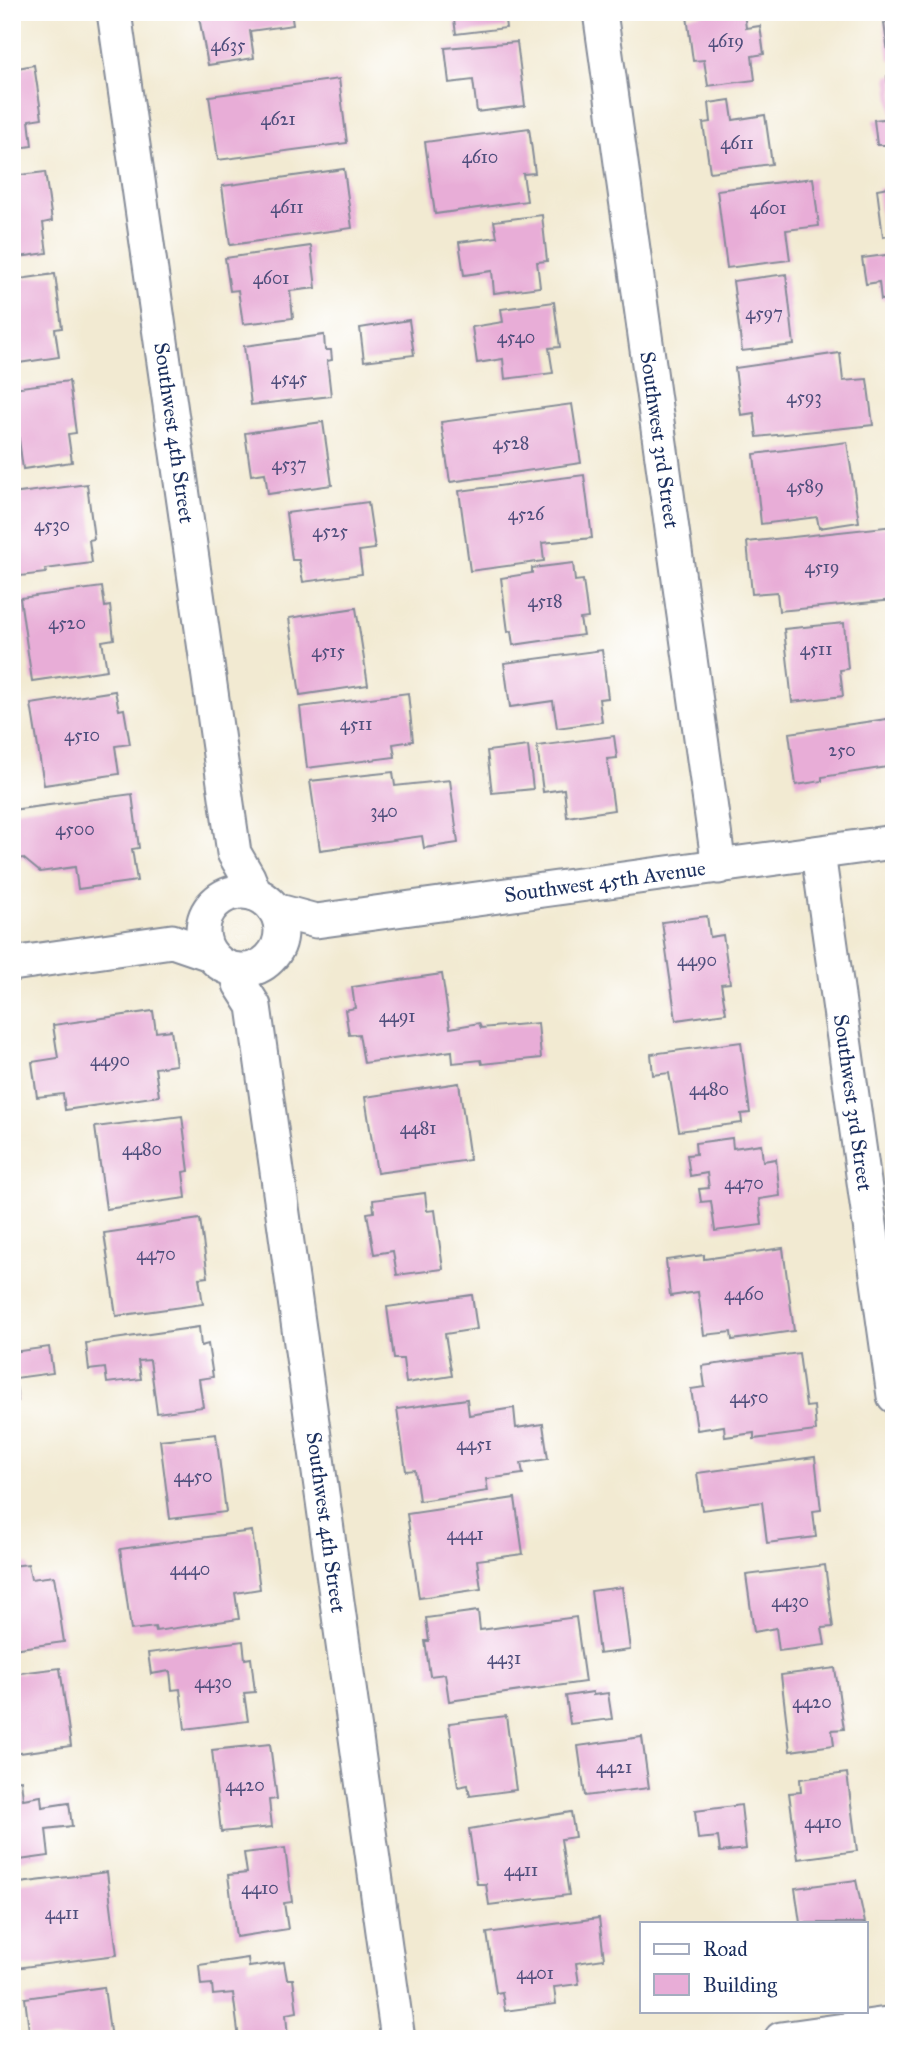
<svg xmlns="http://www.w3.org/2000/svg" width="906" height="2051" viewBox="0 0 906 2051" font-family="'IM FELL Great Primer',serif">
	<rect width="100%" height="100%" fill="#fff"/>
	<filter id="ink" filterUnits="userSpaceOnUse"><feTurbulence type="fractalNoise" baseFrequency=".0143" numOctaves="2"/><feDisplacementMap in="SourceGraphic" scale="14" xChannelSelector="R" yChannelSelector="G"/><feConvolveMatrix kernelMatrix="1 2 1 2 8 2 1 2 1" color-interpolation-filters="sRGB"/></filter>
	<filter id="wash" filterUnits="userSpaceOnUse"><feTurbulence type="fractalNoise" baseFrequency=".00686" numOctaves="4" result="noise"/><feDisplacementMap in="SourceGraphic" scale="28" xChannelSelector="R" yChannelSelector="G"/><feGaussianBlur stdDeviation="1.57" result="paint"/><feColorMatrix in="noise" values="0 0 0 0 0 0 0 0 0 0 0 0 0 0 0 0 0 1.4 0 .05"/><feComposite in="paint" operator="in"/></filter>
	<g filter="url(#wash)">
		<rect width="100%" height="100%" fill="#f2ead2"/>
		<g id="blocks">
			<path fill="#e8add7" d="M198,12H291L293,25L250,31L254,58L208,65Z
				M453,12H504L506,28L456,34Z
				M716,12H744L746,28L760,26L764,54L752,56L755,80L708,86L704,60L693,61L687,16Z
				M12,19L17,42L12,43Z
				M894,22V59L889,60L884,23Z
				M517,42L525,106L477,112L473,80L449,83L445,48Z
				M34,65L42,118L29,120L32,146L12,149V69Z
				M894,75V115H892L887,76Z
				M339,79L347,143L218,160L209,96Z
				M730,100L733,120L765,115L772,164L710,172L703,123L711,122L709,103Z
				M894,118V145H877L874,120Z
				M529,128L535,173L523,174L527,201L435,214L425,142Z
				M344,169L352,228L230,245L222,186Z
				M45,172L52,221L43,223L47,253L12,258V176Z
				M813,178L819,226L786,230L790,260L727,268L717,190Z
				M894,186V235L883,237L877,189Z
				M542,215L547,261L537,262L540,287L494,293L492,271L464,275L459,242L497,237L494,221Z
				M311,246L316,288L290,291L293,318L243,324L238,290L230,291L225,258Z
				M894,254V299L881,300L879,282L866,284L862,258Z
				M55,274L62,328L55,329L59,357L12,364V280Z
				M786,274L794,345L742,351L733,281Z
				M554,302L560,347L549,348L553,373L505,379L503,359L477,363L472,327L503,322L501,309Z
				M409,320L414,355L364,361L360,328Z
				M324,335L325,350H331L332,360L327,361L331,396L251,405L244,346Z
				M840,353L843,381L867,379L873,425L757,437L754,413L741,415L735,368Z
				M69,381L76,433L68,434L72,462L23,469L12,388Z
				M572,404L581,463L450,482L441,422Z
				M323,422L332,485L268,494L265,473L251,475L245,433Z
				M847,442L859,522L819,528L817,517L761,524L754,454Z
				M584,475L592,538L542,543L544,561L470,571L459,491Z
				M87,484L94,539L89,540L92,563L45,569L46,573L12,577V494Z
				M368,502L375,549L359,551L362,574L303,582L299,560H292L286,513Z
				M894,526V600L779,611L777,592L752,594L747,542Z
				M573,563L575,581L583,580L588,618L580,619L583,635L513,645L511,631L508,632L501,578L532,573V568Z
				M102,587L105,607L110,606L114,639L102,641L107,670L32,681L20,598Z
				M356,608L368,685L300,695L289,618Z
				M844,623L848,669L840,670L843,696L792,702L784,629Z
				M602,650L608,698L599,699L602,722L557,728L553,701L510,707L504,663Z
				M115,691L119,710L124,709L130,744L115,746L119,774L44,785L31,704Z
				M408,693L413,741L393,744L395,757L307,768L300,707Z
				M894,718V766L822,777V781L796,785L789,733Z
				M614,736L617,758L607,759L614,810L567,817L564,789L543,792L537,746Z
				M528,746L533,789L492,793L487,751Z
				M393,772L395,786L450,780L458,843L424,848L422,836L320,850L310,781Z
				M132,794L139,848L132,849L137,881L78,889L75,867L40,872L23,858L12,860V810Z
				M707,916L710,937L723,935L730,983L721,984L726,1013L676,1020L662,922Z
				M442,974L450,1028L479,1023L481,1028L538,1023L541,1058L482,1064L481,1060L453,1063L452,1051L364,1063L359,1034L349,1035L345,1010L355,1008L352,987Z
				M153,1011L156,1032L171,1030L176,1065L155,1068L159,1096L65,1110L63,1094L37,1097L32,1062L58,1058L53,1025Z
				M741,1042L750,1113L741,1114L742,1123L679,1131L669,1073L653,1075L651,1054Z
				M459,1083L470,1160L377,1173L365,1097Z
				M182,1116L189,1171L183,1172L186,1198L106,1209L95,1127Z
				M732,1138L733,1148L761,1144L763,1161L776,1159L780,1196L759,1199L762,1225L715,1231L711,1201L701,1202L699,1189L709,1188L707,1173L690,1176L687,1155L696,1154L695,1143Z
				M425,1193L427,1211L435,1210L443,1269L397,1275L393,1251L374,1254L367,1213L374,1212L373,1200Z
				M200,1219L208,1277L199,1278L203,1304L116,1316L104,1233Z
				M783,1248L794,1331L732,1340L731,1332L704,1335L698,1292L670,1296L666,1260L704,1255V1259Z
				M472,1295L477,1329L445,1334L452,1376L406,1383L403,1359H394L387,1307Z
				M199,1327L201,1346L208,1344L213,1377L199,1379L203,1407L157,1413L150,1360L138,1361L141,1379L107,1383L105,1368L89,1370L86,1343Z
				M49,1347L53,1373L15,1378L18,1401L12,1402V1352Z
				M799,1353L806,1407L814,1406L816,1431L754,1439V1433L725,1437L724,1426L697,1430L691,1389L705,1387L702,1366Z
				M467,1399L469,1415L514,1408L516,1428L543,1424L548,1459L521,1463L523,1474L486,1479L488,1491L419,1501L415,1470L406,1471L397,1409Z
				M216,1434L226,1512L170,1519L160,1440Z
				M815,1457L821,1510L813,1511L816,1537L767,1543L762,1502L702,1510L697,1473Z
				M515,1498L523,1554L477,1560L481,1589L419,1598L407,1514Z
				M252,1531L260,1589L235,1593L239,1619L156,1631L155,1627L131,1630L120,1549Z
				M28,1564L31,1579L54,1576L64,1642L12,1649V1566Z
				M825,1565L833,1627L822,1628L825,1645L779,1651L776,1628L754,1632L746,1575Z
				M622,1587L630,1650L599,1654L591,1591Z
				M478,1611L480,1630L576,1617L585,1682L449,1701L445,1674L430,1676L425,1641H429L426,1618Z
				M243,1641L245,1659L251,1658L255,1692L244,1693L248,1721L185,1729L180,1689L172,1690L170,1671L151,1674L148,1653Z
				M60,1668L71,1746L12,1754V1674Z
				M835,1668L844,1729L832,1730L834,1745L790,1751L781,1675Z
				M593,1692V1695L608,1693L612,1719L570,1724L566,1696Z
				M506,1716L516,1790L470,1796L468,1785L458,1787L449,1723Z
				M642,1737L649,1788L585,1796L578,1746Z
				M270,1744L277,1799L269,1800L272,1827L221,1832L212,1750Z
				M847,1773L857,1851L798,1859L789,1793L801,1792L800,1779Z
				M21,1780L23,1799L41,1796L42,1807L69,1803L72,1826L46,1829L49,1856L12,1861V1781Z
				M741,1805L746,1849L720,1852L718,1837L698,1839L695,1811Z
				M571,1812L575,1837L561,1839L569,1895L489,1905L486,1884H477L469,1829Z
				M285,1848L292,1902L284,1903L288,1929L236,1937L228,1875L247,1873L244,1853Z
				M107,1872L117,1955L16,1968L12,1941V1884Z
				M856,1880L865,1923H800L795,1888Z
				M599,1918L604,1959L576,1963L579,1984L554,1987L556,2004L505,2011L502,1992L496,1993L487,1933Z
				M248,1958L249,1967L284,1962L287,1979H293L297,2012L286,2014L288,2039H239L233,1993L213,1995L212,1984L201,1985L199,1965Z
				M104,1987L111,2039H30L25,1998Z"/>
		</g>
	</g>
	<g filter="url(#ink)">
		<use href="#blocks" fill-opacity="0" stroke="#868c98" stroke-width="2"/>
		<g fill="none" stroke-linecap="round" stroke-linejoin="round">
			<g stroke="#868c98" stroke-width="37">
				<g id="street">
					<path id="s1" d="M114,12L234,853L248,877L255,894"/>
					<path id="s2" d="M600,12L719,867"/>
					<path id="s3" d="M818,853L894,1396"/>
					<circle cx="242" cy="931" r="39"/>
					<path id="s4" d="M275,910L316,921L894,842"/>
					<path d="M12,964L172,941L210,954"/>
					<path id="s5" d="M236,970L240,984L254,1006L398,2039"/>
					<path d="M781,2039L894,2023"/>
				</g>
			</g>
			<use href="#street" stroke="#fff" stroke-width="33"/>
		</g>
	</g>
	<g text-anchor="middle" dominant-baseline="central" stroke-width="7" stroke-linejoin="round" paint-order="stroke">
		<g font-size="18" fill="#4e4e7c">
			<text x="726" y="41">4619</text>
			<text x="228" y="45">4635</text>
			<text x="278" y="119">4621</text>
			<text x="737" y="143">4611</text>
			<text x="480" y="157">4610</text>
			<text x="287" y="207">4611</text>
			<text x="768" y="208">4601</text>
			<text x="271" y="278">4601</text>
			<text x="764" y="313">4597</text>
			<text x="516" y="337">4540</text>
			<text x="289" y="378">4545</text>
			<text x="804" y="397">4593</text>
			<text x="511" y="443">4528</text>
			<text x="289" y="464">4537</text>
			<text x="805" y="486">4589</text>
			<text x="526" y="514">4526</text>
			<text x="52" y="525">4530</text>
			<text x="330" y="531">4525</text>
			<text x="822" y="567">4519</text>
			<text x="545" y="601">4518</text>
			<text x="67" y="623">4520</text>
			<text x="816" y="649">4511</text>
			<text x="328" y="651">4515</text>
			<text x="356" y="724">4511</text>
			<text x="82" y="735">4510</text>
			<text x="842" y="750">250</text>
			<text x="384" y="811">340</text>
			<text x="75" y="829">4500</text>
			<text x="697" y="960">4490</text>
			<text x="397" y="1016">4491</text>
			<text x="110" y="1060">4490</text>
			<text x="709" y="1089">4480</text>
			<text x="418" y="1128">4481</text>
			<text x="142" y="1149">4480</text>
			<text x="744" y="1183">4470</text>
			<text x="156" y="1254">4470</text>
			<text x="744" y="1294">4460</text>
			<text x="749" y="1397">4450</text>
			<text x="474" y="1444">4451</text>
			<text x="193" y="1476">4450</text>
			<text x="465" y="1534">4441</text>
			<text x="190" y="1569">4440</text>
			<text x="790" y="1601">4430</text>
			<text x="504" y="1658">4431</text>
			<text x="213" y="1682">4430</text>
			<text x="812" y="1702">4420</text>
			<text x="614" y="1767">4421</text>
			<text x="245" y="1785">4420</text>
			<text x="823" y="1822">4410</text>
			<text x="521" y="1870">4411</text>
			<text x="260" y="1888">4410</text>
			<text x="62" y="1913">4411</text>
			<text x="535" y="1973">4401</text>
		</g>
		<g font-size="21" fill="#1b2f5e" stroke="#fff">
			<text stroke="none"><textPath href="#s1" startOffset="425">Southwest 4th Street</textPath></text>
			<text stroke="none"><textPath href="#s2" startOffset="432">Southwest 3rd Street</textPath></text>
			<text stroke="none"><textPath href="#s4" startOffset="334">Southwest 45th Avenue</textPath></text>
			<text stroke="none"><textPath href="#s3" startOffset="252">Southwest 3rd Street</textPath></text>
			<text stroke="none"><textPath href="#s5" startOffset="562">Southwest 4th Street</textPath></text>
		</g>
	</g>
	<rect width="906" height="2051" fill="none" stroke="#fff" stroke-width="42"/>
	<rect x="640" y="1922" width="228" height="91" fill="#ffffff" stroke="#a4acbf" stroke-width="2"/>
	<rect x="654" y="1944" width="35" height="10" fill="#ffffff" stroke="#a4acbf" stroke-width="2"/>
	<text x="703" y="1956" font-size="21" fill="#1b2f5e">Road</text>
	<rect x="654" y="1974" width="35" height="21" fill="#e8add7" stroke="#a4acbf" stroke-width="2"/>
	<text x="703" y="1992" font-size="21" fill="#1b2f5e">Building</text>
</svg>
